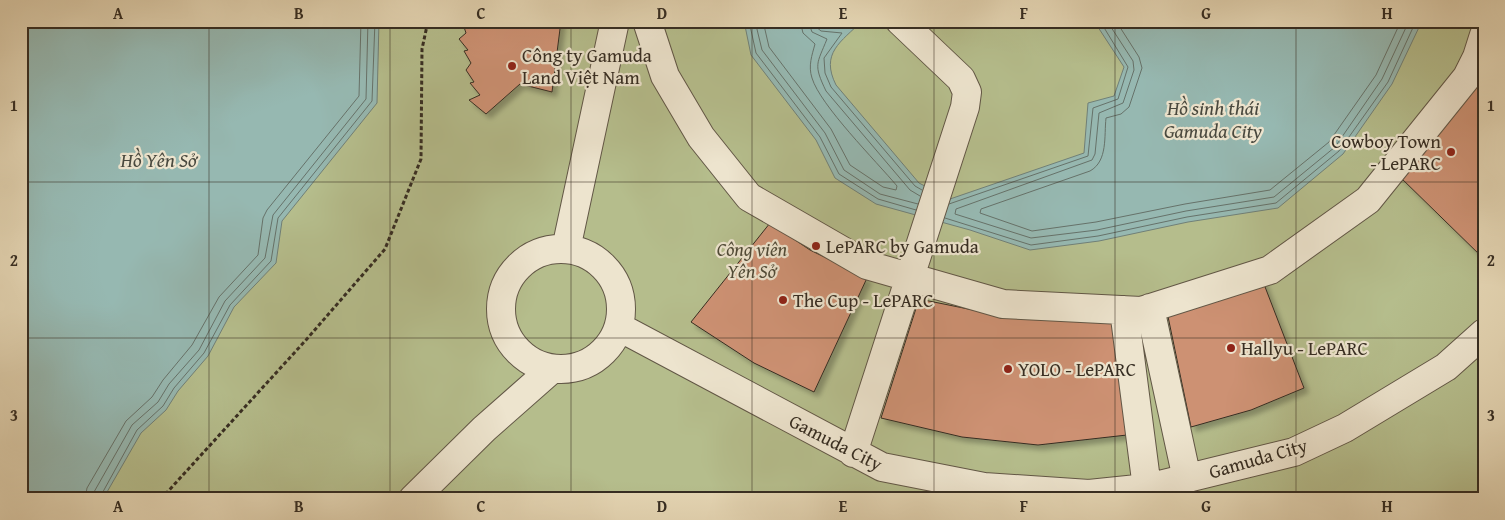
<svg xmlns="http://www.w3.org/2000/svg" width="1505" height="520" viewBox="0 0 1505 520" font-family="'Gentium Book Plus',serif">
	<defs>
		<filter id="shadow"><feDropShadow dx="4.5" dy="4.5" stdDeviation="2.5" flood-color="#0004"/></filter>
	</defs>
	<rect width="100%" height="100%" fill="#e4d5b3"/>
	<filter id="stains"><feTurbulence type="fractalNoise" baseFrequency=".004" numOctaves="4"/><feColorMatrix values="0 0 0 0 .2 0 0 0 0 .09 0 0 0 0 .02 0 0 0 .5 -.17"/></filter>
	<radialGradient id="worn" r=".72"><stop offset=".6" stop-color="#630" stop-opacity="0"/><stop offset="1" stop-color="#630" stop-opacity=".3"/></radialGradient>
	<path fill="#b5bd8c" stroke="#767557" d="M21,21H1484V499H21Z"/>
	<path fill="#96b8b1" stroke="#708078" d="M21,21H379L377,103L282,221L276,263L234,307L208,356L178,391L166,410L141,433L103,499H21Z
		M744,21H816L822,26H839L844,21H862C841,42 820,53 836,85L919,183L950,199L1084,153L1088,103L1114,96L1124,67L1094,21H1422L1392,84L1343,154L1278,208L1188,222L1099,241L1030,250L970,230L876,204L835,178L816,140L751,55Z"/>
	<g fill="none" stroke-linecap="round" stroke-linejoin="round">
		<path stroke="#66726a" stroke-width="1" d="M749,21L756,53L820,137L839,174L878,199L916,210
			M755,21L762,50L825,133L844,170L880,194L918,204
			M763,21L769,47L831,129L850,165L883,187L896,190L897,186C876,161 820,105 812,78C808,66 812,55 815,44L803,33L800,21
			M808,21L812,32L827,39C817,64 813,64 826,91L910,190L920,196
			M814,21L815,26L821,31L842,33L824,58L825,73L831,87L915,186L922,190
			M1107,21L1133,61L1134,70L1123,103L1099,113L1095,154L1092,160L956,209L955,214L1031,238L1097,230L1186,211L1274,197L1335,147L1382,79L1409,21
			M1116,21L1139,57L1142,68L1129,107L1121,114L1106,118C1104,136 1108,161 1090,171L981,209L980,213L1032,231L1096,222L1185,204L1270,190L1329,142L1376,75L1401,21
			M949,204L1088,156L1093,108L1118,99L1128,67L1100,21
			M945,218L1031,245L1098,236L1187,217L1276,203L1339,151L1388,82L1416,21
			M85,499L87,488L126,421L152,397L163,380L192,345L219,297L258,255L263,218L267,210L359,96L361,21
			M92,499L94,492L132,425L158,402L169,384L199,350L225,301L265,258L273,215L366,99L368,21
			M99,499L137,430L163,406L174,388L204,353L230,305L271,261L278,218L372,101L375,21"/>
	</g>
	<path fill="#cd9173" stroke="#362d22" filter="url(#shadow)" d="M462,21H561L552,92L520,84L486,114L469,100L480,95L470,83L474,82L466,70L471,63L464,51L468,50L459,39L466,33Z
		M1478,81L1484,84V259L1399,176Z
		M770,223L810,250L867,278L814,392L754,363L691,322Z
		M1262,279L1304,388L1251,410L1191,427L1166,307Z
		M919,299L998,315H1115L1127,435L1038,445L962,437L881,418Z"/>
	<g fill="none" stroke-linecap="round" stroke-linejoin="round">
		<g stroke="#625746" stroke-width="30">
			<path id="minor" d="M647,21L665,76L701,137L749,197L867,265L1003,304L1141,311L1270,270L1368,200L1467,77L1477,57L1484,35
				M501 309a60 60 0 1 1 120 0a60 60 0 1 1-120 0Z
				M566,249L615,21
				M1150,308L1187,479
				M1124,310L1147,488
				M619,327L882,467L984,487L1089,494L1147,488L1294,452L1345,428L1446,367L1484,333
				M853,453L965,107L967,92L961,79L900,21
				M413,499L484,429L552,369"/>
		</g>
		<path stroke="#362d22" stroke-width="3" stroke-dasharray="4 2.5" stroke-linecap="butt" d="M161,499L306,340L385,249L421,159L422,49L428,21"/>
		<use href="#minor" stroke="#ede4ce" stroke-width="28"/>
	</g>
	<path fill="none" stroke="#362d22" stroke-width="1" stroke-opacity="0.55" d="M209,21V499M390,21V499M571,21V499M752,21V499M934,21V499M1115,21V499M1296,21V499M21,182H1484M21,338H1484"/>
	<g fill="#8f2418" stroke="#ede4ce" stroke-width="2">
		<circle cx="512" cy="66" r="5"/>
		<circle cx="1451" cy="152" r="5"/>
		<circle cx="816" cy="246" r="5"/>
		<circle cx="783" cy="300" r="5"/>
		<circle cx="1231" cy="348" r="5"/>
		<circle cx="1008" cy="369" r="5"/>
	</g>
	<g text-anchor="middle" dominant-baseline="central" stroke-width="4.5" stroke-linejoin="round" paint-order="stroke">
		<g font-size="19" fill="#362d22" stroke="#ede4ce" text-anchor="start">
			<text x="522" y="55">Công ty Gamuda<tspan x="522" dy="22">Land Việt Nam</tspan></text>
			<text x="1441" y="141" text-anchor="end">Cowboy Town<tspan x="1441" dy="22">- LePARC</tspan></text>
			<text x="826" y="246">LePARC by Gamuda</text>
			<text x="793" y="300">The Cup - LePARC</text>
			<text x="1241" y="348">Hallyu - LePARC</text>
			<text x="1018" y="369">YOLO - LePARC</text>
		</g>
		<g font-size="19" font-style="italic" fill="#4f4a37" stroke="#ede4ce">
			<text x="752" y="249">Công viên<tspan x="752" dy="22">Yên Sở</tspan></text>
		</g>
		<g font-size="19" fill="#362d22" stroke="#ede4ce">
			<text transform="translate(836 442) rotate(27)">Gamuda City</text>
			<text transform="translate(1258 458) rotate(-16)">Gamuda City</text>
		</g>
		<g font-size="20" font-style="italic" fill="#49493f" stroke="#ede4ce">
			<text x="1213" y="107">Hồ sinh thái<tspan x="1213" dy="23">Gamuda City</tspan></text>
			<text x="159" y="159">Hồ Yên Sở</text>
		</g>
	</g>
	<rect width="1505" height="520" fill="none" stroke="#e4d5b3" stroke-width="55"/>
	<rect x="28" y="28" width="1450" height="464" fill="none" stroke="#362d22" stroke-width="2"/>
	<g font-size="16" text-anchor="middle" font-weight="bold" fill="#362d22">
		<text x="118" y="19">A</text>
		<text x="299" y="19">B</text>
		<text x="481" y="19">C</text>
		<text x="662" y="19">D</text>
		<text x="843" y="19">E</text>
		<text x="1024" y="19">F</text>
		<text x="1206" y="19">G</text>
		<text x="1387" y="19">H</text>
		<text x="14" y="111">1</text>
		<text x="1491" y="111">1</text>
		<text x="14" y="266">2</text>
		<text x="1491" y="266">2</text>
		<text x="14" y="421">3</text>
		<text x="1491" y="421">3</text>
		<text x="118" y="512">A</text>
		<text x="299" y="512">B</text>
		<text x="481" y="512">C</text>
		<text x="662" y="512">D</text>
		<text x="843" y="512">E</text>
		<text x="1024" y="512">F</text>
		<text x="1206" y="512">G</text>
		<text x="1387" y="512">H</text>
	</g>
	<rect width="100%" height="100%" filter="url(#stains)"/>
	<rect width="100%" height="100%" fill="url(#worn)"/>
</svg>
